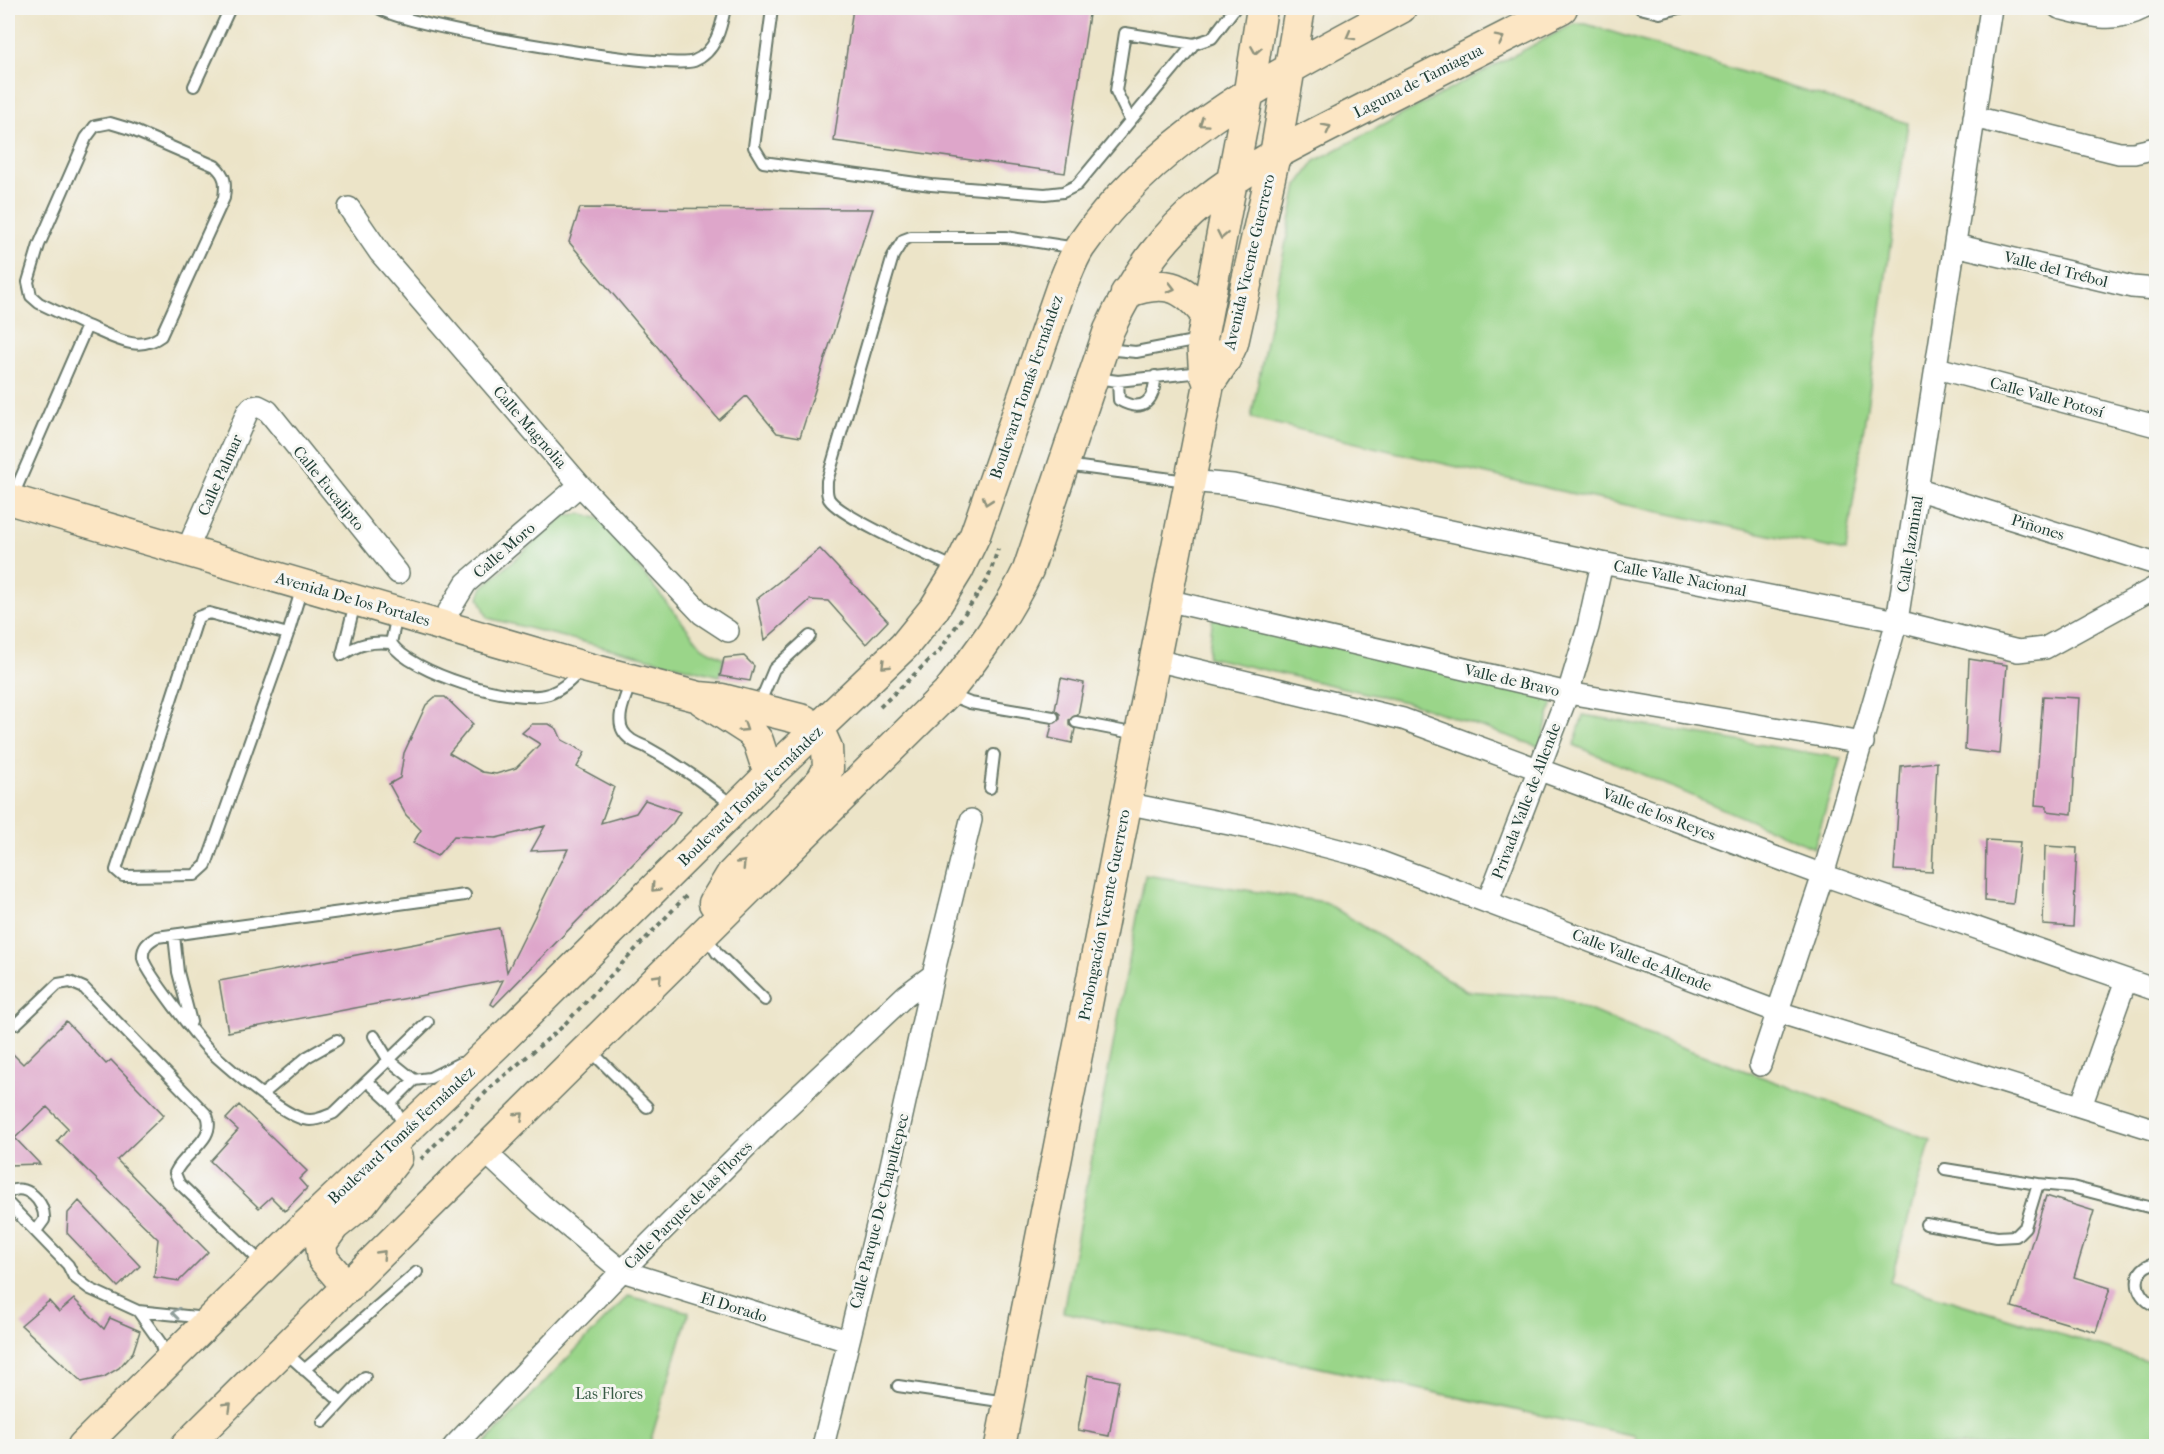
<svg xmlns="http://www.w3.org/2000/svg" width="2164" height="1454" viewBox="0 0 2164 1454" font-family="'IM FELL French Canon',serif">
	<rect width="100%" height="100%" fill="#f6f6f2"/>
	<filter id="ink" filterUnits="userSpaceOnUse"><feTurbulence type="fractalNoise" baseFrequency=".0167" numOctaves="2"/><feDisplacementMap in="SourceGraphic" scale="12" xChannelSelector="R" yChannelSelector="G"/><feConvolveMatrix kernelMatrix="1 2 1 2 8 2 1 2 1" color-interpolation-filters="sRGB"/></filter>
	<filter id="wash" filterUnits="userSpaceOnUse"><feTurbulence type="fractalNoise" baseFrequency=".008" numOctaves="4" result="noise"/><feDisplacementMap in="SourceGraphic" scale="24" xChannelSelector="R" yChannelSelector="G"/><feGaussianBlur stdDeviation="1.35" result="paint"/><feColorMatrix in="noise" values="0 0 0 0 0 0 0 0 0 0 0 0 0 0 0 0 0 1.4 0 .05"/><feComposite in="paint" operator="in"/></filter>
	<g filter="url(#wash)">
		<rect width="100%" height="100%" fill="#ece4c8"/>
		<path fill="#9ad589" stroke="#5c895e" stroke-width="1.5" d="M1573,24H1586L1908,123L1846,551L1555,490L1251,418L1297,186L1315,161Z
			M583,514L600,519L702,647L724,658L720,676L488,618L479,597L483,587L566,515Z
			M1213,616L1555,695L1540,747L1414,704L1208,657Z
			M1583,715L1841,758L1814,848L1574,745Z
			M1145,875L1325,902L1466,991L1561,998L1646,1034L1931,1140L1890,1282L2156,1364V1446H1633L1636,1436L1063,1312Z
			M628,1296L689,1312L649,1446H482Z"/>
		<g id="blocks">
			<path fill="#dea6ca" d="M853,8H1090L1065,173L834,141Z
				M580,208L873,209L800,437L777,433L746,396L719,420L569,242Z
				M820,549L888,621L866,644L828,601L810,600L765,640L757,599Z
				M744,656L754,666L750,681L720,676L724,658Z
				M1969,659L2007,665L2000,754L1965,750Z
				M1061,678L1084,683L1078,715L1069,720V725L1075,729L1072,743L1049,738L1052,724L1060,719V714L1055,710Z
				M2043,696L2079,698L2072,814L2047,811V806L2035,805Z
				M435,697H445L473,724L449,753L482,772L496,774L516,768L540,744L522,733L532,724H549L557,729L562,740L585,752L577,767L614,787L601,823L636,813L645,800L680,812L673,823L494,1006L491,1004L503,980L228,1032L219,981L499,928L507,972L568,849L531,851L545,826L496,838L454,836L437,856L413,843L421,830L406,815L389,784L400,778L404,753L426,705Z
				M1937,762L1932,872L1894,870L1901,766Z
				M1986,840L2020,842L2013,904L1985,901Z
				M2045,846L2077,848L2073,927L2043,925Z
				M66,1021L106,1064L111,1060L164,1115L117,1160L208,1252L179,1281L154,1277L158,1239L57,1141L68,1128L47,1107L15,1138L40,1164L8,1165V1049L23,1064Z
				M239,1105L307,1171L299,1179L307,1188L285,1211L271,1197L259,1208L210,1161L238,1130L226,1119Z
				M2046,1196L2094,1211L2074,1277L2110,1288L2096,1332L2012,1307Z
				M79,1201L140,1266L118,1287L67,1233L68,1213Z
				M74,1299L104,1329L110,1318L140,1331L133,1352L119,1368L104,1377L82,1382L21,1325L49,1301L59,1312Z
				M1088,1375L1119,1381L1109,1436L1078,1430Z"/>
		</g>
	</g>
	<g filter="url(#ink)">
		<use href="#blocks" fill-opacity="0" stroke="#677768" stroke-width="1.5"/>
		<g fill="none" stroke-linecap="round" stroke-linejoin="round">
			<g stroke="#677768" stroke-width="14">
				<path id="lane" d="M379,8C399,26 667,71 694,61C716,52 721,28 725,8
					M1640,8L1660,13L1680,8
					M772,9L754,147L763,162L931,185L1045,194L1063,192L1077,185L1194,44L1212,38L1235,8
					M194,86L230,8
					M1130,120L1116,91L1125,33L1194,44
					M1105,349L1136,352L1199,340
					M1095,378L1118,381L1201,372
					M1118,381L1119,400C1144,414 1155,400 1155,376
					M1065,465L1187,481
					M12,498L87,326L39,303L31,296L28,282L39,245L86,138L95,126L110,123L130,129L215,166C226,176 226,183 224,198L161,336C137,354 112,336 87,326
					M955,568C932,557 840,517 829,499C826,493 827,487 827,481L893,256L903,240L911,237H1006L1076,248
					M397,615L391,643C410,673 514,705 549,694C563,689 571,680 582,669
					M288,634L209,613L198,617L116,870L123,876L195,875L206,865L288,634L302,587
					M342,655L355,603
					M342,655C358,644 372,641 391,643
					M631,681C627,695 615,717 623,731C628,740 637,743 646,747C681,766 704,783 735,807
					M950,695L970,703L1053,717
					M758,707L774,669L810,636
					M1076,722L1137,734
					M990,788L994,755
					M705,934L717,953L765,1000
					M174,935L178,972L191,1022
					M428,1022L334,1113C324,1117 314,1122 303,1119C279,1112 230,1069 210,1051C199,1040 145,971 143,958C142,947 148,942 157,937L465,895
					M16,1024L58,984L70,982L84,988L207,1115C217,1140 184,1152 175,1173L179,1183L264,1265
					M374,1036L388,1059L414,1080L430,1078L460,1063
					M589,1049L647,1107
					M367,1081L391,1103L406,1129
					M263,1094L307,1057L337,1040
					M391,1103L414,1080
					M1945,1169L2038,1184
					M8,1193C25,1181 46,1202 44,1220L36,1231
					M8,1203L68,1265L74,1277L90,1289L138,1311L206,1318
					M1926,1224L1997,1237L2016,1236L2025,1227L2038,1184L2072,1187L2156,1209
					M2156,1263C2132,1266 2131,1296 2156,1306
					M138,1311L160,1342L165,1360
					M284,1351L341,1402
					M304,1370L417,1272
					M898,1386L1006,1402
					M323,1422L365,1377"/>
			</g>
			<g stroke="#677768" stroke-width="24">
				<path id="street" d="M2059,8C2090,16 2114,24 2144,8
					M1974,117L2119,153H2134L2156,148
					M349,208L380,253L580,485L702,614L728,631
					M1955,245L2132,287L2156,289
					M1937,368L2156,426
					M1189,481L1233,485L1602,563L1897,621L2018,651L2045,648L2156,587
					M1919,490L2156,564
					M187,550L247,413L252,407L258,406L268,411L398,573
					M1166,600L1568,693L1863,743
					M441,624L466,583L580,485
					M1155,660L1403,719L1823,875L2156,990
					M1125,803L1269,832L1370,858L1778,1012L2156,1130
					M1488,901L1568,693L1588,627L1602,563
					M1760,1065L1823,875L1897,621L1991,8
					M2081,1106L2126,980
					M484,1151L541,1204L622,1271L848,1341
					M454,1446L622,1271L770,1123L906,995L933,975
					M823,1446L884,1197L933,975L971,820"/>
			</g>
			<g stroke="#677768" stroke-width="33">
				<path id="secondary" d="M1126,293C1163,279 1182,284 1206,315
					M1209,384L1204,371L1202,339L1249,91L1262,8
					M8,499L584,667L699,697L722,699L804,720L819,730L827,748L828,769L822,780L731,875L714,903
					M703,701L751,732L758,741L769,775
					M348,1288L323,1259L321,1244L334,1226L361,1204L397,1158
					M83,1446L301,1230L497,1044L769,775L904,646L934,609L958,570L975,535L1061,288C1067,275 1072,259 1080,247C1160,131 1281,73 1401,8
					M186,1446L947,693C978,654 1006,616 1028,570L1109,330C1169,199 1247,169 1367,107C1432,74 1497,41 1562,8
					M1000,1446L1209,384L1225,360L1233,343L1275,155L1300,8"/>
			</g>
			<path stroke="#677768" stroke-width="4" stroke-dasharray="4.5 4.5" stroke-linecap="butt" d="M880,707L940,650L988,579L998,549
				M421,1159L492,1086L561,1028L686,896"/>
			<use href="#lane" stroke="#fff" stroke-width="10"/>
			<use href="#street" stroke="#fff" stroke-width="21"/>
			<use href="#secondary" stroke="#fce6c4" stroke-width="30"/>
		</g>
		<defs><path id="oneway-chevron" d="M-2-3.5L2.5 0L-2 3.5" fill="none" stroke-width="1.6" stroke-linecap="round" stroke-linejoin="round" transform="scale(1.5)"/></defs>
		<g stroke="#8e927c">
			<use href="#oneway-chevron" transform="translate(1350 36) rotate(151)"/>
			<use href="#oneway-chevron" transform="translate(1500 39) rotate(-27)"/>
			<use href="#oneway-chevron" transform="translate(1256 50) rotate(99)"/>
			<use href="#oneway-chevron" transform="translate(1203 123) rotate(146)"/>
			<use href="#oneway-chevron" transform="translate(1327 128) rotate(-27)"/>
			<use href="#oneway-chevron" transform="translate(1222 235) rotate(101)"/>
			<use href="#oneway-chevron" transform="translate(1171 288) rotate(14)"/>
			<use href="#oneway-chevron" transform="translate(987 501) rotate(109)"/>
			<use href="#oneway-chevron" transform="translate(885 665) rotate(136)"/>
			<use href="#oneway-chevron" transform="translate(744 728) rotate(33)"/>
			<use href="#oneway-chevron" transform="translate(742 864) rotate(-46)"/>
			<use href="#oneway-chevron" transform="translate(655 888) rotate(135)"/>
			<use href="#oneway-chevron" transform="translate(658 978) rotate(-46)"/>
			<use href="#oneway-chevron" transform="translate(520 1116) rotate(-44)"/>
			<use href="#oneway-chevron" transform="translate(382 1254) rotate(-46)"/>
			<use href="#oneway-chevron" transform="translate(228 1406) rotate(-44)"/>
		</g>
		<use stroke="#8f9e9a" href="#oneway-chevron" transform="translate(176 1313) rotate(-173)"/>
	</g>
	<g text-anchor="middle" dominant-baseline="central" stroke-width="6" stroke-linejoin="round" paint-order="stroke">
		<g font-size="16" fill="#1f3d34" stroke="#f6f6f2">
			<text transform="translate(1418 81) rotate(-27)">Laguna de Tamiagua</text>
			<text transform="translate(1249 262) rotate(-77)">Avenida Vicente Guerrero</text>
			<text transform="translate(2056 269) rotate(14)">Valle del Trébol</text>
			<text transform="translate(1026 387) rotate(-71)">Boulevard Tomás Fernández</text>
			<text transform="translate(2047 397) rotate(15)">Calle Valle Potosí</text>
			<text transform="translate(530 427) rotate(49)">Calle Magnolia</text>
			<text transform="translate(220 475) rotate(-66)">Calle Palmar</text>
			<text transform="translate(329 488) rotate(51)">Calle Eucalipto</text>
			<text transform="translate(2038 527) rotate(17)">Piñones</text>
			<text transform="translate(1910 544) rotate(-81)">Calle Jazminal</text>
			<text transform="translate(504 550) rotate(-41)">Calle Moro</text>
			<text transform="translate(1680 578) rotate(11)">Calle Valle Nacional</text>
			<text transform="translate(353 599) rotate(16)">Avenida De los Portales</text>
			<text transform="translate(1512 680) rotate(13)">Valle de Bravo</text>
			<text transform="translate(750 796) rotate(-44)">Boulevard Tomás Fernández</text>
			<text transform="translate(1526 801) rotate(-69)">Privada Valle de Allende</text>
			<text transform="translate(1659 814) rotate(21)">Valle de los Reyes</text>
			<text transform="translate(1104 915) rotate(-79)">Prolongación Vicente Guerrero</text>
			<text transform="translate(1642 960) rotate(21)">Calle Valle de Allende</text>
			<text transform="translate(401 1135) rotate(-43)">Boulevard Tomás Fernández</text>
			<text transform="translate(688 1205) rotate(-45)">Calle Parque de las Flores</text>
			<text transform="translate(879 1211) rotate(-76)">Calle Parque De Chapultepec</text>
			<text transform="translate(734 1307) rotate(17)">El Dorado</text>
		</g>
		<g font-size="16" fill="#385b45" stroke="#f6f6f2">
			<text x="609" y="1393">Las Flores</text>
		</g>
	</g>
	<rect width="2164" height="1454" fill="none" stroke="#f6f6f2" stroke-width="30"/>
</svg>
